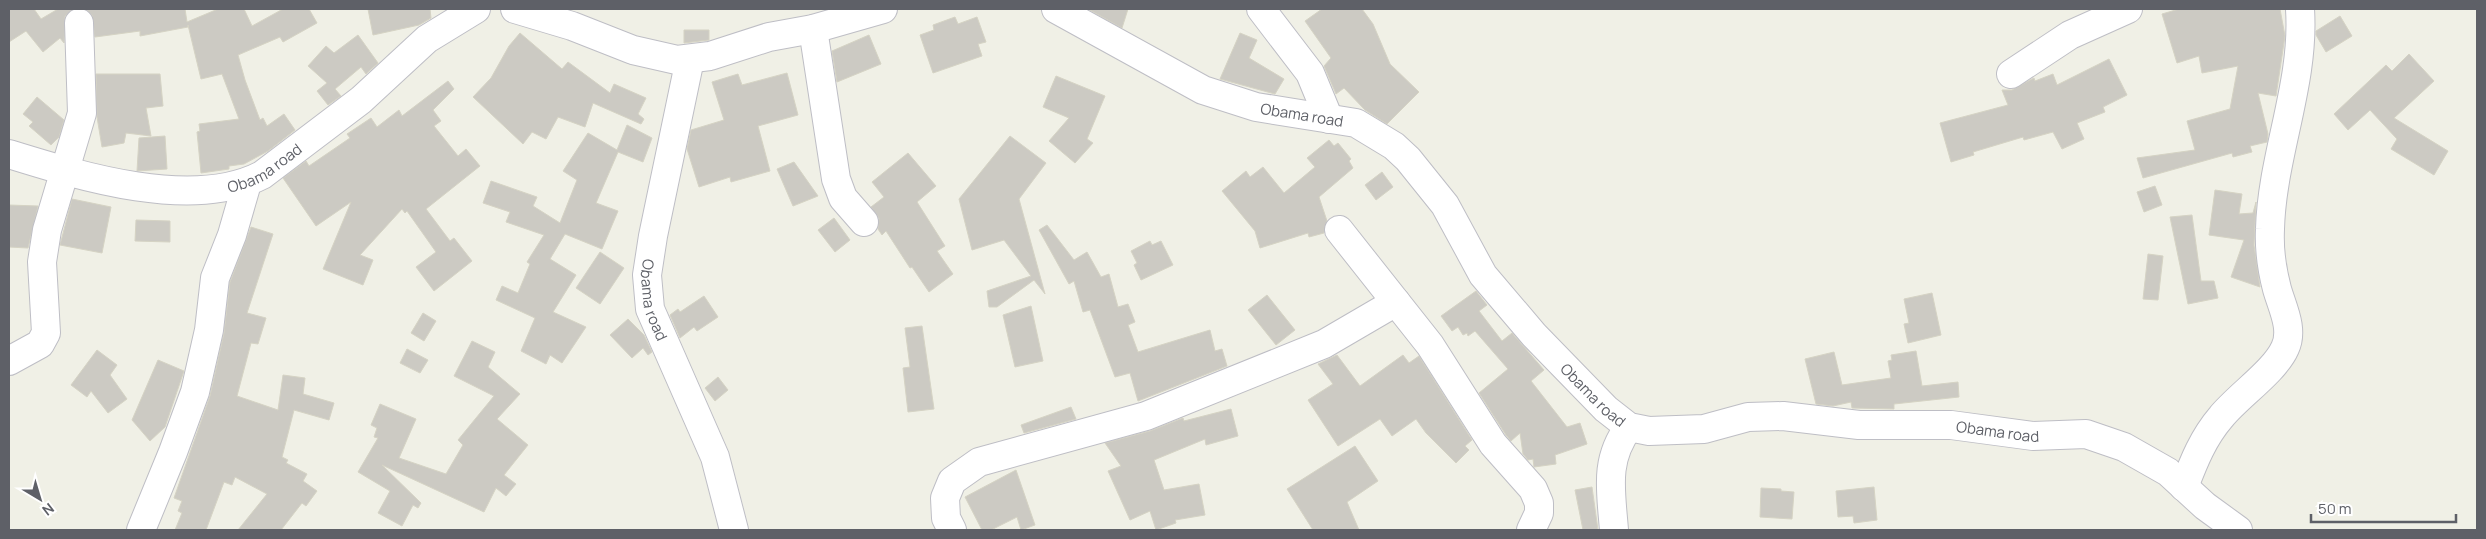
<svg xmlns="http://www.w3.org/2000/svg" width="2486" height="539" viewBox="0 0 2486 539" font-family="Manrope,sans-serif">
	<rect width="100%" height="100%" fill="#f0f0e6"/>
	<path fill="#cccac3" stroke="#d5d3c4" d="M9,9H34L41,19L58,9H74L65,16L64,43L60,38L43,52L26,31L9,42Z
		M85,9H185L187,22L218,9H244L252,26L283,9H309L317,23L283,42L280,37L238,55L245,80L260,120L263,118L267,126L284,114L295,130L268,151L244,164L229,166V169L201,173L197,132L200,131L199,124L239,119L222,74L201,79L188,25V27L140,36V31L95,37L92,15Z
		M368,9H430L431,18L419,25L373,35Z
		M1088,9H1128L1122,28Z
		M1322,9H1362L1373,24L1390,64L1419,92L1387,124L1365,110L1344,88L1336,94L1324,66L1331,58L1305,21Z
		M2179,9H2280L2285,36L2276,96L2258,93L2268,134L2267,142L2250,146L2252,152L2233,157L2232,153L2143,178L2137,158L2195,150L2187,121L2230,109L2238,66L2202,73L2199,56L2177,63L2162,14Z
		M2340,16L2352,36L2326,52L2316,35V31Z
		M955,17L958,24L977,17L986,42L978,44L982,56L933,73L920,35L934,30L933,25Z
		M684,30H709V40L684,43Z
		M520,33L562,69L568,62L610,93L614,84L646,98L638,114L644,119L641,124L593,103L585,127L558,117L546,139L532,132L523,144L473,97L491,78L509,46Z
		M1240,33L1257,40L1249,58L1284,79L1275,94L1220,79Z
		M358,35L378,63L366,74L361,67L335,89L341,96L328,105L317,91L327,83L308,66L326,46L334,53Z
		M869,35L881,64L837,82L832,51Z
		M2409,54L2434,81L2394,118L2448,151L2434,175L2391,149L2397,139L2370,110L2348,130L2334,114L2386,65L2392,71Z
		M2109,59L2127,95L2103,107L2105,112L2077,123L2084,139L2062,149L2053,132L2024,140L2023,137L1973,152L1974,155L1951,162L1940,123L2008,105L2002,90H2012L2032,79L2034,78L2035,81L2053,74L2057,85Z
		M787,73L798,115L758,126L770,171L731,182L730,177L699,187L687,149L691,130L724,120L712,82L738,74L742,85Z
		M96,74H160L163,106L146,108L151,136L126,133L124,143L102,147L97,117Z
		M1056,76L1105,96L1087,139L1093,143L1075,163L1049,141L1069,118L1043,107Z
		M448,81L454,89L433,110L441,121L434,126L458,156L466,149L480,166L426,209L450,241L454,238L472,261L434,291L416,267L436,252L407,211L405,213L402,209L360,255L373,260L363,285L323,269L351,202L316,226L283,178L306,161L309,166L350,138L347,134L371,118L377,127L399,110L402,116Z
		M37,97L64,120L59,137L51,145L29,126L33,122L23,114Z
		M627,125L652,138L643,162L618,152L596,203L618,211L602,249L565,234L550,259L576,275L553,312L586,327L562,363L550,355L546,364L521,351L535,318L496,300L502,286L518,293L530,264L527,262L544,235L506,222L510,212L483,203L491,181L537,197L533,206L560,223L577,180L563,171L588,133L617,150Z
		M165,136L167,169L137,171L139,138Z
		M1010,136L1046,163L1019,199L1045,294L1034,280L997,307H989L987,291L1031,276L1004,240L972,250L959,199Z
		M1329,140L1334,146L1338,143L1351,159L1349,161L1353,168L1319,197L1327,221L1324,233L1309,237L1308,233L1260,248L1255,231L1222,191L1246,171L1250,177L1263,167L1284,193L1315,167L1307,158Z
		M908,153L936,186L917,202L945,246L937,251L953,274L929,292L912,267L910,268L886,231L882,235L878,229L879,218L871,207L884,197L872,182Z
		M794,162L818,196L793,206L777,169Z
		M1382,172L1393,187L1376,200L1365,185Z
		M2155,186L2162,205L2144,212L2137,192Z
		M2215,190L2242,194L2239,214L2253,213L2256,202L2254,245L2260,287L2231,277L2244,240L2209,235Z
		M72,199L111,207L102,253L60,245Z
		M9,205L38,206L28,248L9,247Z
		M2192,215L2201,281H2214L2218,298L2188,304L2170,217Z
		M834,218L850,240L835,252L818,230Z
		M136,220L170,221V242L135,241Z
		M1047,225L1074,260L1087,252L1101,277L1109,274L1118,307L1128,304L1135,322L1128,325L1138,352L1210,330L1215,351L1222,349L1227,366L1138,401L1130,373L1115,377L1090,310L1083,312L1074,281L1069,284L1039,230Z
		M251,227L273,234L247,313L266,318L258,344L251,343L237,396L278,410L283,375L305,378L303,394L334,403L329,420L294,410L282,457L288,460L286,463L307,474L303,481L317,491L306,506L302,503L281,530H238L267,494L235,477L232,485L224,482L206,530H175L182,513L178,511L182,501L174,498L210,396L224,333L230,282Z
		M1150,241L1152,245L1161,241L1173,265L1141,280L1134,265L1137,263L1131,251Z
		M600,252L624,268L600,304L576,288Z
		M2148,254L2163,256L2158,300L2143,299Z
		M1476,291L1487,305L1479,311L1502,341L1512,333L1544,370L1531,381L1567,427L1580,423L1587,444L1555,455L1556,464L1534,467L1533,459L1528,460L1523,454L1520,433L1511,441L1506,435L1479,393L1508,369L1475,331L1468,336L1467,333L1463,335L1458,327L1452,331L1441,316Z
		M1932,293L1941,335L1908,343L1904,324L1909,323L1904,299Z
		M1267,295L1295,330L1276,345L1248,310Z
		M704,296L718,317L697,331L694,327L680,338L670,315L678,309L680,312Z
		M1031,306L1043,361L1015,367L1003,315Z
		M423,313L436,321L424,341L411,333Z
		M628,319L644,335L652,352L648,355L643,348L632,358L610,335Z
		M922,326L934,409L908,412L903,368L910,367L905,328Z
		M472,341L495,352L488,367L520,394L497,419L528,445L504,475L516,484L506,496L496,488L484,512L382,465L421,503L418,508L413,505L402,526L378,513L390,491L358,472L378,438L374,437L377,428L371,425L380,404L416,419L399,458L446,474L463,445L458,440L494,396L454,376Z
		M407,349L428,360L420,373L400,363Z
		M97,350L117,365L110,375L127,399L108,413L91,391L87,397L71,385Z
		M1916,351L1922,386L1958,382L1959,397L1894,404V409L1852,408L1851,402L1833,406L1816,404L1805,359L1834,352L1842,385L1891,378L1888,361L1892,360L1891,355Z
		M1337,355L1360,386L1403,355L1409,363L1419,356L1472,440L1465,446L1469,450L1456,463L1426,433L1416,419L1392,436L1380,419L1338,446L1308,400L1333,384L1318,364Z
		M158,360L184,371L165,427L150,441L132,420Z
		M718,377L728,390L715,401L705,388Z
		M1071,407L1076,419L1024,433L1021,425Z
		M1231,409L1238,436L1206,445L1205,439L1154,460L1164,490L1199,484L1205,515L1175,520L1176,523L1156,530L1150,511L1130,520L1108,471L1121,466L1105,443L1150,431L1183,418L1184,421Z
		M1355,446L1378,481L1347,502L1359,530H1313L1287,489Z
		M1016,470L1035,525L1021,530L1017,517L991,530H982L965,497Z
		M1592,487L1598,530H1583L1575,490Z
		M1874,487L1877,520L1854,523L1853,516L1838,517L1836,491Z
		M1761,488L1781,489V491L1794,492L1792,519L1760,517Z"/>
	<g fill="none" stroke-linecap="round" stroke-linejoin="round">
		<g stroke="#bebec5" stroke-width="30">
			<g id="minor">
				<path d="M515,9L572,26L633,50L677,60L710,56L769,37L813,29L883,9"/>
				<path id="s1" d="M1056,9L1203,90L1256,107L1356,123L1394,146L1408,159L1445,205L1483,275L1534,335L1606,409L1629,427L1649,431L1704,429L1748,417L1783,416L1859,425H1951L2033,436L2086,434L2124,447L2168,472L2205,506L2238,530"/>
				<path d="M1261,9L1310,73L1329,119"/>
				<path d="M813,29L836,179L843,198L864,222"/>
				<path id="s2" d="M690,59L653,236L647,275L650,309L715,457L734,530"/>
				<path d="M2011,74L2070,35L2128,9"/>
				<path id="s3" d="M9,154C80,176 192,211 262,175L361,100L427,39L476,9"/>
				<path d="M1339,230L1430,345L1493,444L1533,489L1539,503V513L1531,530"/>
				<path d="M9,361L40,344L46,333L42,262L47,230L82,113L79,23"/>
				<path d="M2184,487C2194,461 2203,438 2221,417C2238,396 2275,371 2285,348C2294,329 2282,307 2277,289C2272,270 2269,249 2270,229C2272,155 2305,84 2300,9"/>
				<path d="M141,530L173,452L195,392L209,330L215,278L232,235L247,183"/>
				<path d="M952,530L946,518L945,498L952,481L979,462L1146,416L1324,344L1396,302"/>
				<path d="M1614,530C1611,491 1604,460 1629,427"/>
			</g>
		</g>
		<use href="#minor" stroke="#fff" stroke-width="28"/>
	</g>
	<g text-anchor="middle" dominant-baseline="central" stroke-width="4" stroke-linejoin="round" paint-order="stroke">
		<g font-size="15" fill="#5e6067" stroke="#fff">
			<text stroke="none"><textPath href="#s1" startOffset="270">Obama road</textPath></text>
			<text stroke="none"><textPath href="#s3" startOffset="265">Obama road</textPath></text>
			<text stroke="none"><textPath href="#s2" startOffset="246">Obama road</textPath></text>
			<text stroke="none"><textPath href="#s1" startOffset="690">Obama road</textPath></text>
			<text stroke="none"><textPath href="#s1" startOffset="1110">Obama road</textPath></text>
		</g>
	</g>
	<rect width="2486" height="539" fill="none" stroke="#5e6067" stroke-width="20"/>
	<g transform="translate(40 499) rotate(142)" stroke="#ffffff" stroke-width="4" paint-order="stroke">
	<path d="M0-4L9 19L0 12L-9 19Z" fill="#5e6067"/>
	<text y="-8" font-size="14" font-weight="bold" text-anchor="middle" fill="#5e6067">N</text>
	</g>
	<path d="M2311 514v8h145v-8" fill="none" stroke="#5e6067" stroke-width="2.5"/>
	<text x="2318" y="514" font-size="15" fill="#5e6067" stroke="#ffffff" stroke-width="4" paint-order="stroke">50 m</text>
</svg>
